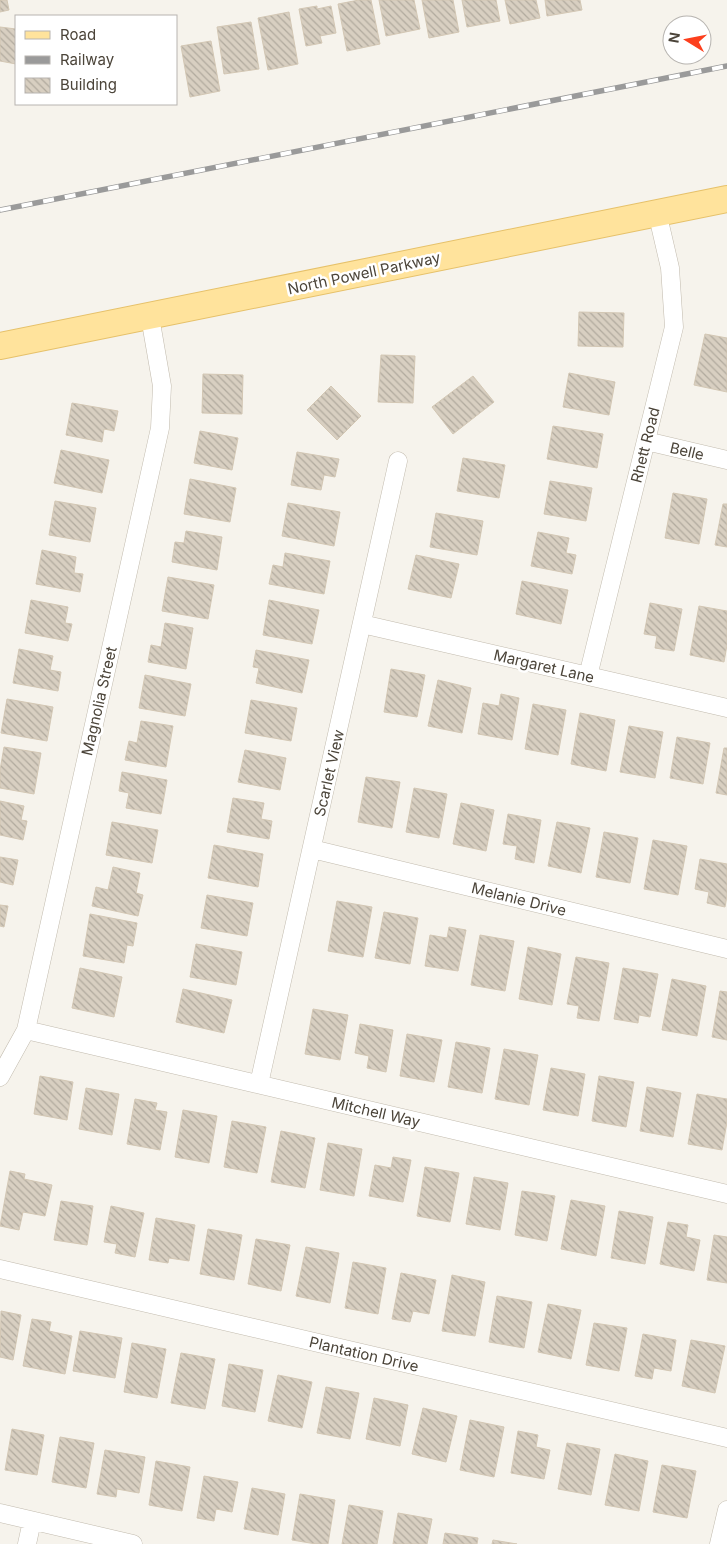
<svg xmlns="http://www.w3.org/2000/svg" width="727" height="1544" viewBox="0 0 727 1544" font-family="Inter,sans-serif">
	<defs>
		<pattern id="building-back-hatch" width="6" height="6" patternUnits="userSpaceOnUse" patternTransform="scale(1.25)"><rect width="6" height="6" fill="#d8cfc1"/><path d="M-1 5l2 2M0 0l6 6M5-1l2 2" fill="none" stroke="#b1aa9e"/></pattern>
	</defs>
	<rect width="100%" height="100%" fill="#f6f3ec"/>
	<path fill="url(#building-back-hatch)" stroke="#d3c7b4" d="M0,0H7L9,10L0,12Z
		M359,0H371L380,44L347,51L338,4Z
		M379,0H414L420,29L386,36Z
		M422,0H453L459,32L429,38Z
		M462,0H496L500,21L467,27Z
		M505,0H536L540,18L510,24Z
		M545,0H580L582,10L547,16Z
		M317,6V9L331,6L336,33L320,36L322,43L306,46L299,9Z
		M289,12L298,64L268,70L258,18Z
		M251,22L259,69L224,74L217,27Z
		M0,27L16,29V64L0,61Z
		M211,41L220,91L190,97L181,46Z
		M579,312L624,313L623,347L578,346Z
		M705,334L727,338V392L694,385Z
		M381,355L415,356L413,403L378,402Z
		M569,373L615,382L609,415L563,407Z
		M203,374L243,375L242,414L202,413Z
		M473,376L494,402L453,434L432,407Z
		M331,386L361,416L337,440L307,410Z
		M72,403L118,411L114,431L104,429L102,442L66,435Z
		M553,426L603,434L597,468L547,459Z
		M200,431L238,438L232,470L194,463Z
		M61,450L109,460L102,493L54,483Z
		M297,452L339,459L335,477L324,475L321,490L291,485Z
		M463,458L505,465L499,498L457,491Z
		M190,479L236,488L230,522L184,514Z
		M550,481L592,488L586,521L544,514Z
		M673,493L707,499L699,544L665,538Z
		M55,501L96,508L90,542L49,535Z
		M288,503L340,512L334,546L282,536Z
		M723,504H727V547L715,545Z
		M436,513L483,521L477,555L430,547Z
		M186,531L222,537L217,570L172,562L175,542L184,543Z
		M538,532L569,538L566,553L576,555L572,574L531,566Z
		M42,550L76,557L74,573L83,574L80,592L36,584Z
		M285,553L330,561L324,594L269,584L273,565L283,567Z
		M416,555L459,564L451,598L408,589Z
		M168,577L214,585L208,619L162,611Z
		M522,581L568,590L561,624L516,614Z
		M31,600L68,607L65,623L72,624L68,641L25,633Z
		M269,600L319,610L312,644L263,635Z
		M650,603L682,609L674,651L655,648L657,636L644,634Z
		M699,606L727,611V645L724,662L690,655Z
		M165,623L193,628L186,669L148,662L151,645L161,647Z
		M19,649L53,656L50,670L61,672L58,691L13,683Z
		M256,650L309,660L302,693L256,683L259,668L253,667Z
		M391,669L425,675L417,717L384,712Z
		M145,675L191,684L185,716L139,708Z
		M438,680L471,688L462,733L428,726Z
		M501,694L519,698L512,740L478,734L483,703L499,706Z
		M7,699L53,707L47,741L1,733Z
		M251,700L297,708L291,741L245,733Z
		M533,704L566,710L558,755L525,749Z
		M580,713L615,720L606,771L571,764Z
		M141,721L173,726L166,767L125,760L129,741L137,743Z
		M629,726L663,732L655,778L620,772Z
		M677,737L710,743L703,784L670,778Z
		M4,747L41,753L34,794L0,788V770Z
		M724,748H727V795L716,793Z
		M245,750L286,758L280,790L238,782Z
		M122,772L167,780L161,814L126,808L129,793L119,791Z
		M366,777L400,782L392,828L358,822Z
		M414,788L447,794L439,838L406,832Z
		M233,798L264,803L261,819L272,821L269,839L227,832Z
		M0,801L24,806L21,820L27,821L23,840L0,835Z
		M461,803L494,810L486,851L453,844Z
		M508,814L541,820L534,863L515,859L517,846L503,844Z
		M112,822L158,830L152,863L106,855Z
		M557,822L590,828L581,873L548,866Z
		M604,832L638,838L630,883L596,877Z
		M653,840L687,846L678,895L644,889Z
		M214,845L263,854L258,887L208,878Z
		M0,857L18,860L13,885L0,882Z
		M700,859L727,864V896L725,907L707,903L709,892L695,889Z
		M113,867L140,873L136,893L143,895L138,916L92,906L96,887L108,890Z
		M207,895L253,903L247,936L201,928Z
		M337,901L372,907L363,957L328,951Z
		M0,905L8,906L4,927L0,926Z
		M384,912L418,918L410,964L375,958Z
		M90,914L137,923L133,946L127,945L124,963L83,956Z
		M449,927L466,930L458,971L425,966L430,935L447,938Z
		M480,935L514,941L505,991L471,985Z
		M196,944L242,952L236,985L190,977Z
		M528,947L561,954L552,1005L519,999Z
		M576,957L609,963L599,1021L577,1018L579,1006L567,1004Z
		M80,968L122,977L114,1017L72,1008Z
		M623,968L658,974L650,1017L639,1015L638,1023L614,1019Z
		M672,979L706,986L697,1036L662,1030Z
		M183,989L232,1000L224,1033L176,1022Z
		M720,991L727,992V1040L712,1037Z
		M313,1009L348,1015L340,1060L305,1054Z
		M360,1024L393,1030L386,1072L367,1068L369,1056L355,1053Z
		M407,1034L442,1040L434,1082L400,1076Z
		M456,1042L490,1048L482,1093L448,1087Z
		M504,1049L538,1055L529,1105L495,1099Z
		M551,1068L585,1074L578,1116L543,1110Z
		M40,1076L73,1082L67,1120L34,1114Z
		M599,1076L634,1082L626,1127L592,1121Z
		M647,1087L681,1093L673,1137L640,1131Z
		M86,1088L119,1094L112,1135L79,1129Z
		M697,1094L727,1099V1122L722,1150L688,1144Z
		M135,1099L157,1103L155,1110L167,1112L160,1150L127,1144Z
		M183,1110L217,1116L209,1163L175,1157Z
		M232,1121L266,1127L257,1173L224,1167Z
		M281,1131L315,1138L305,1188L271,1182Z
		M328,1143L362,1149L354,1196L320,1190Z
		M393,1157L411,1160L403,1202L369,1196L375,1165L391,1168Z
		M425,1167L459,1173L450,1222L417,1216Z
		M10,1171L25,1174L24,1179L52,1185L45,1216L23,1212L19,1230L0,1226Z
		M474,1177L508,1183L500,1230L466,1224Z
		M522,1191L555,1196L547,1241L515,1235Z
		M571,1200L605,1206L596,1256L561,1249Z
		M61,1201L93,1206L87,1245L54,1240Z
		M111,1206L144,1213L135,1257L115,1253L117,1244L104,1242Z
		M619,1211L653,1217L645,1264L611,1258Z
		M156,1218L195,1225L189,1261L169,1258L168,1263L149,1260Z
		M668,1222L688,1225L686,1237L700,1240L694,1271L660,1264Z
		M208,1229L242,1235L234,1280L200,1274Z
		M714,1235L727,1237V1283L707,1280Z
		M256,1239L290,1245L281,1291L248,1284Z
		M306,1247L339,1253L330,1303L296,1296Z
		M353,1262L386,1268L378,1314L345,1308Z
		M401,1273L436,1280L429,1314L413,1311L410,1322L392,1319Z
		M452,1275L485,1282L475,1336L442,1331Z
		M497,1296L532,1302L524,1348L489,1342Z
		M548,1304L581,1310L571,1359L538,1352Z
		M1,1311L21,1315L13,1360L0,1357Z
		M32,1319L51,1322L49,1331L72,1336L65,1374L23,1366Z
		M594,1323L627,1328L619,1371L586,1365Z
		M80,1331L122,1338L115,1378L73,1371Z
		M643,1334L676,1340L671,1371L654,1368L652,1379L635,1376Z
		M691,1340L725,1346L715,1393L682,1386Z
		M132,1343L166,1349L157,1398L124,1392Z
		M181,1353L215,1359L205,1409L171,1403Z
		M229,1364L263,1370L255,1412L222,1406Z
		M278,1375L312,1382L302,1428L268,1421Z
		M326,1387L359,1393L350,1439L317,1433Z
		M374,1398L408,1405L400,1446L366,1439Z
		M423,1408L457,1416L446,1462L412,1454Z
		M470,1420L504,1427L494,1477L460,1470Z
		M12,1429L44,1435L37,1475L5,1470Z
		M518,1431L538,1435L536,1447L550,1450L544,1479L511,1473Z
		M60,1437L94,1443L86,1488L52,1482Z
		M567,1443L600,1449L591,1495L558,1489Z
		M105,1450L145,1457L139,1493L117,1489L116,1497L97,1494Z
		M615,1454L648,1461L639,1511L605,1505Z
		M156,1461L190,1467L182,1511L149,1505Z
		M662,1465L696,1471L687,1518L653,1512Z
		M204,1476L238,1482L232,1512L216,1509L214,1521L197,1518Z
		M252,1488L285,1494L278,1535L244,1529Z
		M300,1494L335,1500L328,1544H316L292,1540Z
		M349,1505L383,1511L377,1544H342Z
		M398,1513L432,1519L427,1544H393Z
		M445,1533L478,1538L477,1544H443Z
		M493,1540L517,1544H492Z"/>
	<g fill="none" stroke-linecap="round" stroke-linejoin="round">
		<g stroke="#c2bbae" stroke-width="19">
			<path id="minor" d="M646,441L727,460
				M362,624L727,708
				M588,676L674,327L670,268L657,212
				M312,849L727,949
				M26,1030L727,1194
				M0,1077L26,1030L160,428L162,386L150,317
				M259,1084L398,461
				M0,1269L727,1438
				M0,1513L133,1544
				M27,1544L32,1521
				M719,1544L727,1510"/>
		</g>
		<g stroke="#e6c16a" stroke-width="28">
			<path id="primary" d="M0,346L727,199"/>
		</g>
		<use href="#minor" stroke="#fff" stroke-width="18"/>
		<use href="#primary" stroke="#ffe39c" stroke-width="26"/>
		<g stroke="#9a9a9a" stroke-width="5.5">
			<path id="rail" d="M0,210L727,66"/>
		</g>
		<use href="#rail" stroke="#fff" stroke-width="4" stroke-dasharray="11" stroke-linecap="butt"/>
	</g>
	<g text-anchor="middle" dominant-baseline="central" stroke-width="5" stroke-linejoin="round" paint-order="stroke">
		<g font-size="15" fill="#4b4439" stroke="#fff">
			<text transform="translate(364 273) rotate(-12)">North Powell Parkway</text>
			<text transform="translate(645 445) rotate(-76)">Rhett Road</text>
			<text transform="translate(687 451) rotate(13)">Belle</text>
			<text transform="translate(544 666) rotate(13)">Margaret Lane</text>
			<text transform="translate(99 701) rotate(-77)">Magnolia Street</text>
			<text transform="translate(329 773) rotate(-77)">Scarlet View</text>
			<text transform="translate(519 899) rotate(14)">Melanie Drive</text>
			<text transform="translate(376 1112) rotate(13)">Mitchell Way</text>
			<text transform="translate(364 1354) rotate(13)">Plantation Drive</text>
		</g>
	</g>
	<rect x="15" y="15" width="162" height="90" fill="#ffffff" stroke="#b7b4b0"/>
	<rect x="25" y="31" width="25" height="8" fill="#ffe39c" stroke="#b7b4b0"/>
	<text x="60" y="40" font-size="15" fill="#4b4439">Road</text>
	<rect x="25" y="56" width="25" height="8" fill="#9a9a9a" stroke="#b7b4b0"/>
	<text x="60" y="65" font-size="15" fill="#4b4439">Railway</text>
	<rect x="25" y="78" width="25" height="15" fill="url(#building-back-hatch)" stroke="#b7b4b0"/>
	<text x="60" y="90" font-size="15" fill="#4b4439">Building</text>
	<g transform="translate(687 40) rotate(280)"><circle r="24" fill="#ffffff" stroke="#b7b4b0"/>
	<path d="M0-4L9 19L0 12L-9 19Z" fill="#fc3f1d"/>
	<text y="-8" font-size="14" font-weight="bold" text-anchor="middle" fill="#4b4439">N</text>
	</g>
</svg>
